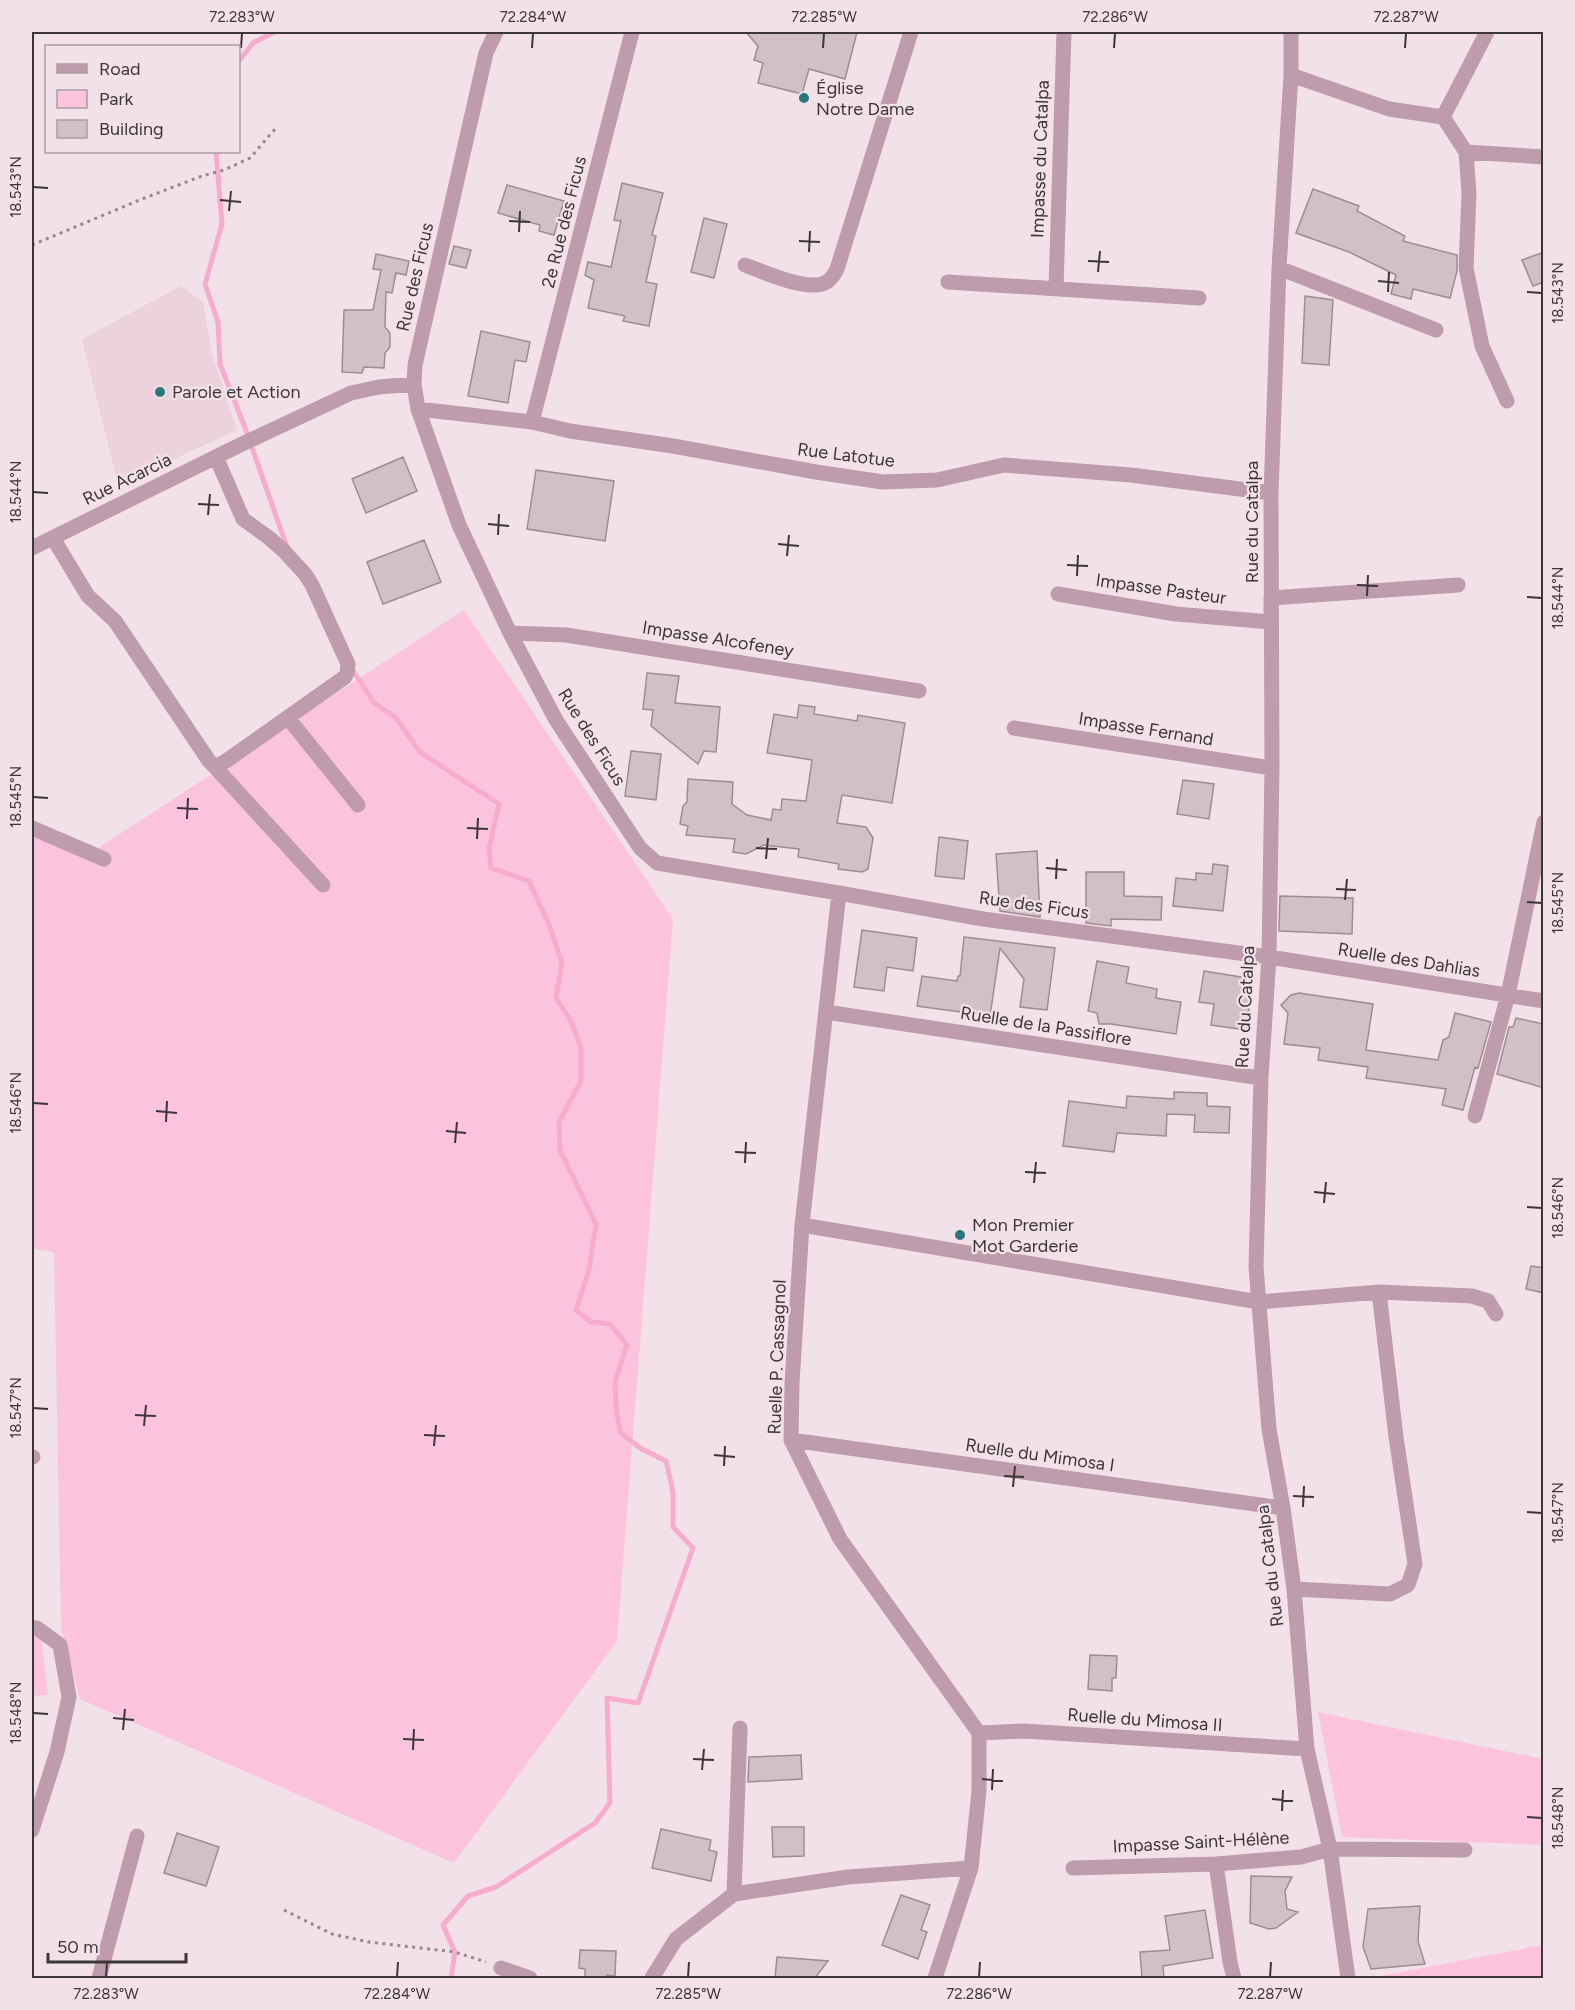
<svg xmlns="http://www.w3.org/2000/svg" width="1575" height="2010" viewBox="0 0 1575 2010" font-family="Figtree,sans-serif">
	<rect width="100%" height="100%" fill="#f3e1e9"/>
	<path fill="#ebd2dd" d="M181,286L203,302L212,354L237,430L118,485L82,339Z"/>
	<path fill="#fbc4dc" d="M464,610L673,919L617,1641L454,1863L80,1699L61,1627L54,1252L32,1248V820L98,848Z
		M32,1634H41L48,1695L32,1696Z
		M1318,1712L1543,1759V1845L1342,1837Z
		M1543,1945V1978H1370Z"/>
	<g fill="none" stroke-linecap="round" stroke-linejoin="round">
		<path stroke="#f7abce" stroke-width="5" d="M238,62L253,43L274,32
			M216,152L222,224L205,284L218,322L220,364L244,425L287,547
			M352,669L374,703L396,718L420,752L499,804L489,849L491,868L529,881L550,927L562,963L556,998L572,1023L581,1048V1081L559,1122L560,1150L596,1224L589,1270L576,1310L591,1322L610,1324L627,1345L615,1382L616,1406L620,1432L640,1448L666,1461L673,1492V1527L693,1548L638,1703L607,1698L610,1803L595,1823L496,1887L468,1896L443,1925L455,1952L451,1978"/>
	</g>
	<path fill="#d1c0c7" stroke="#9d8d93" stroke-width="1.5" d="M746,32H857L845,79L809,69L802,94L758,83L763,63L754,60L758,46Z
		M622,183L663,193L652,235L656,236L646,282L657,284L649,326L623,321L625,316L588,308L594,280L585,275L588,262L611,267L621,221L614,220Z
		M507,185L564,201L554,235L539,231L540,225L498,213Z
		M1313,189L1359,206L1357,211L1405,236L1403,241L1457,255V271L1450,298L1413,289L1411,299L1391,294L1396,275L1349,252L1296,233Z
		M704,218L727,224L714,278L691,272Z
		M454,246L471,250L466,268L449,264Z
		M1544,252V282L1533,286L1522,260Z
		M376,254L409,261L406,275L396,273L392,293L386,292L385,327L390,333V347L385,353L384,368L364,367L362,373L342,372L344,310H373L381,270L373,269Z
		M1305,296L1333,300L1329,365L1302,363Z
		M481,331L530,342L526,362L515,360L508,403L468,396Z
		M403,457L417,491L366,513L352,479Z
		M536,470L614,481L605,541L527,529Z
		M424,540L441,582L383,604L367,562Z
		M647,673L679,676L675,703L720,707L716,752L704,751L698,764L651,726L653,710L643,709Z
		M799,705L815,707L814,714L857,721L858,715L905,723L892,803L842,795L837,823L866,827L873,838L868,869L862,872L838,869L839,864L798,857L799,849L764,845L746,854L733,852L735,839L686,835L688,826L680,824L683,806L687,802L688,779L733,782L732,804L747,815L771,820L773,809L781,810L782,799L806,801L812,760L767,753L774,714L797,718Z
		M631,751L661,754L656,800L625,796Z
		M1183,780L1214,784L1209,819L1177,814Z
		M939,837L968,841L964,879L935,876Z
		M1037,851L1040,917L1000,911L996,854Z
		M1213,864L1228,866L1223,911L1173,906L1176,878L1196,880V873L1212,874Z
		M1086,872H1124V896L1162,897L1161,920L1111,919V926L1086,923Z
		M1280,896L1353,898L1352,934L1279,931Z
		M862,930L917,938L913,971L887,967L884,991L854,987Z
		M964,937L1055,948L1047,1010L1020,1007L1024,979L1000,948L990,1016L917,1006L922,976L957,981L958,976H960Z
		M1097,961L1129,967L1126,983L1157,989L1156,998L1181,1002L1176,1034L1111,1024H1099L1097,1013L1088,1011Z
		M1204,971L1241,977L1252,986L1246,1030L1211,1025L1214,1004L1199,1002Z
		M1299,993L1373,1004L1366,1050L1438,1060L1443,1040L1449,1037L1455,1013L1491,1022L1478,1068L1475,1067L1463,1110L1442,1105L1446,1089L1366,1078L1368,1067L1318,1060L1320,1048L1284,1044L1288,1013L1281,1005L1291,995Z
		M1516,1018L1544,1024V1088L1497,1074L1509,1027H1513Z
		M1174,1092L1207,1093V1106L1230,1107L1229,1133L1194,1132L1195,1115L1167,1114L1166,1136L1117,1133L1114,1152L1063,1146L1069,1101L1126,1108L1127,1096L1174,1099Z
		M1531,1266L1544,1268V1293L1526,1289Z
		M1090,1655L1117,1656L1116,1678H1112V1691L1088,1689Z
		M801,1755L802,1779L748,1782L749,1757Z
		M772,1827H804V1856L773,1857Z
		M661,1829L711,1840L709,1850L717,1852L711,1881L652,1868Z
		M177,1833L219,1847L206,1886L164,1873Z
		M1251,1876L1292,1877L1285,1891L1287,1909L1298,1912L1276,1928L1269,1929L1250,1923Z
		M901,1895L930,1905L921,1930L927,1932L918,1959L882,1945Z
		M1420,1906L1418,1941L1425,1964L1371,1969L1363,1947L1368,1909Z
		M1205,1910L1213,1958L1163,1966L1164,1978H1142L1140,1952L1170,1950L1165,1916Z
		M580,1950L616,1951L615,1976L607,1975V1978H585V1969L579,1968Z
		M777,1957L828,1961L815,1978H775Z"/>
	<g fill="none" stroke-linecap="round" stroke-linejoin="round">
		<path stroke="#95898f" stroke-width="3" stroke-dasharray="3 4.5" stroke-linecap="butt" d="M32,245L142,199L202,176L224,170L250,158L275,129
			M284,1910L332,1934L369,1942L455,1952L486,1962"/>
		<path stroke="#be9cab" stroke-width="15" d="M496,32L486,53L415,365L414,384L418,409L459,525L510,633L556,720L640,848L657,863L839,893L983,919L1269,957L1544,1001
			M1291,32V75L1279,268L1271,493L1272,768L1269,957L1261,1078L1256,1267L1269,1429L1283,1508L1294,1589L1307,1749L1330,1849L1348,1978
			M1291,75L1389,109L1443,117L1487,32
			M1443,117L1466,152L1469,193L1466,268L1482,346L1507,401
			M1466,152L1544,157
			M745,265C764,272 811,294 828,281C832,278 835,273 837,269L911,32
			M1279,268L1436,330
			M948,282L1199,298
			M1056,288L1064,32
			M418,409L532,422L570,431L673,446L816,472L883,482L937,480L1004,465L1131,475L1271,493
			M532,422L632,32
			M53,538L88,596L115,621L209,761L215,767L226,761L345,677L347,673L348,664L312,585L305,574L283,550L268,537L243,519L216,457
			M32,548L240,445L351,393L379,387L414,384
			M1058,594L1176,614L1271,622V598L1458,585
			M510,633L566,635L919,691
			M288,718L358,805
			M1014,728L1272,768
			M215,767L323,885
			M32,828L104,859
			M839,893L802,1225L792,1383L791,1440L840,1539L979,1733V1791L971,1868L935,1978
			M826,1012L1261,1078
			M1475,1116L1508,995L1544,822
			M802,1225L1259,1302L1379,1292L1472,1296L1488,1301L1496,1314
			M791,1440L1283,1508
			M32,1457H33
			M1294,1589L1390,1594L1408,1585L1415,1564L1396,1437L1379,1292
			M32,1627L37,1628L60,1645L69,1697L57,1752L32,1830
			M979,1733L1024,1731L1307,1749
			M1216,1864L1230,1962L1234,1978
			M1073,1868L1216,1864L1301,1857L1330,1849L1465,1850
			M734,1894L740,1728
			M501,1968L530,1978
			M99,1978L137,1836
			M652,1978L676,1939L734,1894L848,1877L971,1868"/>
	</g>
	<path fill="none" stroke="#3d3639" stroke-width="2" d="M241,48L242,33M532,48L533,33M823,48L824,33M1114,48L1115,33M1405,48L1406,33M33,187L48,188M220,200L241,202M229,211L231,191M509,221L530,222M519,232L520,211M799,241L820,242M809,252L810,231M1088,261L1109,262M1098,272L1100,251M1378,281L1399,283M1388,292L1389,272M1527,292L1542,293M33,492L48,493M198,504L219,505M208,515L210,494M488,524L509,526M498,535L499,514M778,544L799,546M787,556L789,535M1067,565L1088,566M1077,576L1078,555M1357,585L1378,586M1367,596L1368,575M1527,597L1542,598M33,797L48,798M177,808L198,809M187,819L188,798M467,828L488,829M477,839L478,818M756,848L777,849M766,859L768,838M1046,868L1067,870M1056,879L1057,859M1336,889L1356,890M1345,900L1347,879M1527,902L1542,903M33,1103L48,1104M156,1111L177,1113M166,1122L167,1101M446,1131L466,1133M455,1143L457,1122M735,1152L756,1153M745,1163L746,1142M1025,1172L1046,1173M1034,1183L1036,1162M1314,1192L1335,1194M1324,1203L1326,1182M1527,1207L1542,1208M33,1408L48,1409M135,1415L156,1416M144,1426L146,1405M424,1435L445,1436M434,1446L436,1425M714,1455L735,1457M724,1466L725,1446M1004,1476L1024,1477M1013,1487L1015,1466M1293,1496L1314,1497M1303,1507L1304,1486M1527,1512L1542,1513M33,1713L48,1714M113,1718L134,1720M123,1730L125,1709M403,1739L424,1740M413,1750L414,1729M693,1759L714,1760M702,1770L704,1749M982,1779L1003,1781M992,1790L993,1769M1272,1799L1293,1801M1282,1811L1283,1790M1527,1817L1542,1818M106,1977L107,1962M397,1977L398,1962M688,1977L689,1962M979,1977L980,1962M1270,1977L1271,1962"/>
	<g fill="#2c767a" stroke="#f3e1e9" stroke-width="2">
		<circle cx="804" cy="98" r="6"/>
		<circle cx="160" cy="392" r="6"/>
		<circle cx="960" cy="1235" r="6"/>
	</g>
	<g text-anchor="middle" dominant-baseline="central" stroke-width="4.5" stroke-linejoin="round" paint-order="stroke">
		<g font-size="18" fill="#3d3639" stroke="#f3e1e9" text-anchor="start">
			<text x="816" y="88">Église<tspan x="816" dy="21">Notre Dame</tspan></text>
			<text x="172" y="392">Parole et Action</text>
			<text x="972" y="1225">Mon Premier<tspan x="972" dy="21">Mot Garderie</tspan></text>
		</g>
		<g font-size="18" fill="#3d3639" stroke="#f3e1e9">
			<text transform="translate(1040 159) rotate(-88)">Impasse du Catalpa</text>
			<text transform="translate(564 222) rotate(-76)">2e Rue des Ficus</text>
			<text transform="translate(415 277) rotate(-77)">Rue des Ficus</text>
			<text transform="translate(846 455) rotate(7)">Rue Latotue</text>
			<text transform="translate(127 479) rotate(-26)">Rue Acarcia</text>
			<text transform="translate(1252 522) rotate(-90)">Rue du Catalpa</text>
			<text transform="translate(1161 589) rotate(8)">Impasse Pasteur</text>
			<text transform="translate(718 639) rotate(9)">Impasse Alcofeney</text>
			<text transform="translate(1146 729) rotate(9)">Impasse Fernand</text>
			<text transform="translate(592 737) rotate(58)">Rue des Ficus</text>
			<text transform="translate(1034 905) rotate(8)">Rue des Ficus</text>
			<text transform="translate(1409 960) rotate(9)">Ruelle des Dahlias</text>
			<text transform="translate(1245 1007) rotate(-87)">Rue du Catalpa</text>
			<text transform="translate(1046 1026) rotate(9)">Ruelle de la Passiflore</text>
			<text transform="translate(777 1357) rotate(-88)">Ruelle P. Cassagnol</text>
			<text transform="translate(1040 1455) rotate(8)">Ruelle du Mimosa I</text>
			<text transform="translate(1270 1566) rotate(-97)">Rue du Catalpa</text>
			<text transform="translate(1145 1720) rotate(4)">Ruelle du Mimosa II</text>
			<text transform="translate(1201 1842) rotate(-3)">Impasse Saint-Hélène</text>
		</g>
	</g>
	<rect width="1575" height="2010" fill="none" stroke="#f3e1e9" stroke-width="66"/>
	<rect x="45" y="45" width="195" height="108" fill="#f3e1e9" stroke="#aa9da3" stroke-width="1.5"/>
	<rect x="57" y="64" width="30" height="9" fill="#be9cab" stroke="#aa9da3" stroke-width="1.5"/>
	<text x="99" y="75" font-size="18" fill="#3d3639">Road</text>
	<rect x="57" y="90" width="30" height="18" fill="#fbc4dc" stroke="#aa9da3" stroke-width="1.5"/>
	<text x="99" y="105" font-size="18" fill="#3d3639">Park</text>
	<rect x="57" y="120" width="30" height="18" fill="#d1c0c7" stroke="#aa9da3" stroke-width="1.5"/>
	<text x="99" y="135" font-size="18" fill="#3d3639">Building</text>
	<path d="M48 1953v9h138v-9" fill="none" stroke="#3d3639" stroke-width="3"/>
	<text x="57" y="1953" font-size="18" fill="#3d3639" stroke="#f3e1e9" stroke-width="4.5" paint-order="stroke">50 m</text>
	<rect x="33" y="33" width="1509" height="1944" fill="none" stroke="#3d3639" stroke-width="2"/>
	<g font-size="15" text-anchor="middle" fill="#3d3639">
		<text x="242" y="22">72.283°W</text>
		<text x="533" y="22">72.284°W</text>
		<text x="824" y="22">72.285°W</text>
		<text x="1115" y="22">72.286°W</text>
		<text x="1406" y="22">72.287°W</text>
		<text transform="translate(16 187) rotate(-90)" y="5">18.543°N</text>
		<text transform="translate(1558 293) rotate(-90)" y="5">18.543°N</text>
		<text transform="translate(16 492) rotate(-90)" y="5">18.544°N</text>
		<text transform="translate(1558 598) rotate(-90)" y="5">18.544°N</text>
		<text transform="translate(16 797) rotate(-90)" y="5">18.545°N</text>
		<text transform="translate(1558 903) rotate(-90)" y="5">18.545°N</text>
		<text transform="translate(16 1103) rotate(-90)" y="5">18.546°N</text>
		<text transform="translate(1558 1208) rotate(-90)" y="5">18.546°N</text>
		<text transform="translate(16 1408) rotate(-90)" y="5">18.547°N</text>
		<text transform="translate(1558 1513) rotate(-90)" y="5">18.547°N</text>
		<text transform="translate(16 1713) rotate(-90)" y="5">18.548°N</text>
		<text transform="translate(1558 1818) rotate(-90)" y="5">18.548°N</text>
		<text x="106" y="1999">72.283°W</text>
		<text x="397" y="1999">72.284°W</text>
		<text x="688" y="1999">72.285°W</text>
		<text x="979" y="1999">72.286°W</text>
		<text x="1270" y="1999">72.287°W</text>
	</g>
</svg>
